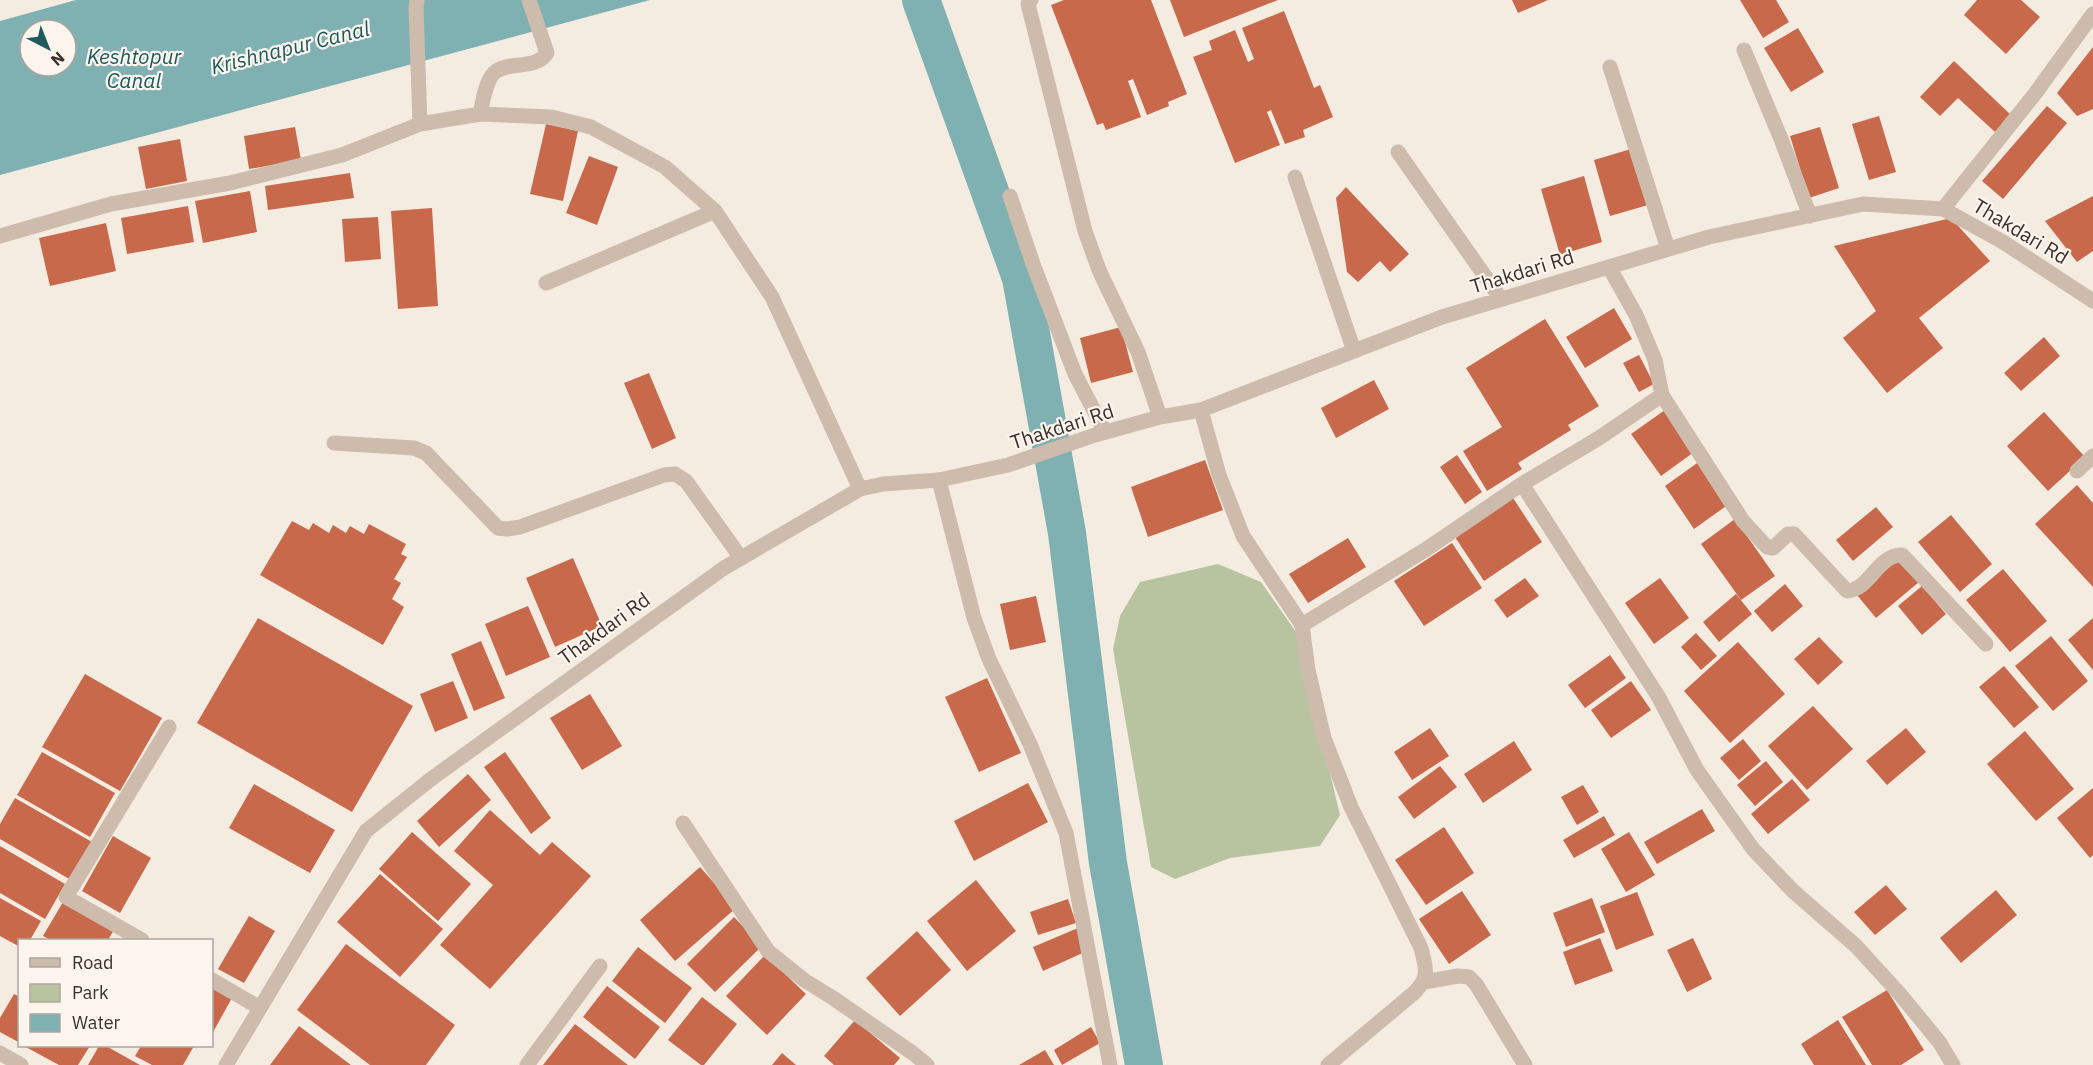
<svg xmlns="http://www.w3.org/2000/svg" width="2093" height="1065" viewBox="0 0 2093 1065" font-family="'IBM Plex Sans',sans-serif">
	<rect width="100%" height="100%" fill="#f4ebe1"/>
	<path fill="#b8c4a0" d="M1218,564L1261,582L1296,632L1340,815L1320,846L1230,858L1175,879L1151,867L1113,649L1120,616L1140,582Z"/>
	<path fill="#7fb0b2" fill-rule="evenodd" d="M76,0H650L0,175V21ZM30,30H66V66H30Z"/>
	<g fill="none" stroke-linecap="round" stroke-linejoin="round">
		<path stroke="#7fb0b2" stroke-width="38" d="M921,0L1021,278L1067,533L1108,863L1144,1065"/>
	</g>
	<path fill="#c8694b" d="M1064,0H1151L1187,94L1168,102L1169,106L1147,115L1133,79L1128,81L1141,117L1106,130L1103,123L1097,125L1051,5Z
		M1170,0H1278L1184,37Z
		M1512,0H1548L1518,13Z
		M1740,0H1776L1789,22L1763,38Z
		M1977,0H2021L2040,17L2006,54L1964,15Z
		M1284,11L1314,88L1320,85L1333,117L1303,130L1305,137L1285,144L1271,110L1267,112L1280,145L1235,163L1193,57L1212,50L1209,41L1235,30L1248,62L1254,59L1242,28Z
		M1798,28L1824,72L1791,92L1764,48Z
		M2093,47V109L2077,116L2057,93Z
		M1954,61L2011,115L1995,132L1958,98L1940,116L1920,97Z
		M2047,106L2067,123L2003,199L1982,181Z
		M1879,116L1896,172L1869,180L1852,124Z
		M546,124L578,131L563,201L530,194Z
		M295,127L301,160L249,169L244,136Z
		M1820,127L1839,188L1809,198L1790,136Z
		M180,139L187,181L146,189L138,147Z
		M1631,149L1648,205L1610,216L1594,160Z
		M589,156L618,167L597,225L566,213Z
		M350,173L354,198L268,210L265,186Z
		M1584,176L1602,242L1560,255L1541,189Z
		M1346,187L1409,254L1390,272L1380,261L1358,282L1347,272L1336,198Z
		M250,191L257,232L203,243L195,201Z
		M2093,196V251L2077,262L2045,221Z
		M188,206L194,242L127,254L121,218Z
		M432,208L438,306L398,309L391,211Z
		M378,217L381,259L345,262L342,219Z
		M1951,218L1990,261L1919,318L1943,348L1887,393L1843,338L1876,311L1834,246Z
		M106,223L116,271L50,286L39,238Z
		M1614,308L1632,339L1585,368L1566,337Z
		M1545,319L1599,406L1568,425L1571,430L1518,463L1522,469L1487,491L1463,451L1502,427L1466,368Z
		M1121,327L1133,372L1091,383L1080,338Z
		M2044,337L2060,356L2021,391L2004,373Z
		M1639,355L1654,384L1639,392L1623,363Z
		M649,373L676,438L652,449L624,383Z
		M1374,380L1389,409L1336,438L1321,408Z
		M1665,410L1694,452L1661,476L1631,434Z
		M2044,412L2085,457L2048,491L2007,446Z
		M1457,455L1482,492L1465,504L1440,467Z
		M1205,460L1223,510L1148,537L1131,487Z
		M1700,461L1729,504L1694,529L1665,486Z
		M2077,485L2093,503V587L2035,524Z
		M1513,498L1542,542L1484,581L1455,537Z
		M1876,507L1893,527L1853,561L1836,540Z
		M1951,515L1992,564L1960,592L1918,542Z
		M1735,519L1775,576L1741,600L1701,544Z
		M292,521L309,530L313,523L329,533L333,525L346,533L350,526L364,534L369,524L406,544L401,554L407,557L394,579L401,583L392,599L404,607L383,645L260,575Z
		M1348,538L1366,567L1308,603L1289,574Z
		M1452,543L1482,588L1424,626L1394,581Z
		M573,558L602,626L555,647L526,578Z
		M1899,559L1919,582L1876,618L1857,595Z
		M2003,569L2047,621L2010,652L1966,600Z
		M1525,578L1539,596L1507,618L1494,600Z
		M1660,578L1689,618L1654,644L1625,603Z
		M1785,584L1803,606L1772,632L1754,611Z
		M1922,586L1946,614L1922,635L1898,606Z
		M1736,594L1752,614L1719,642L1703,622Z
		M1036,596L1046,642L1010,650L1000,604Z
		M528,606L550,657L506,676L485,624Z
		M258,618L413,706L352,812L197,723Z
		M2093,618V670L2068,640Z
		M1696,633L1717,656L1701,670L1681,647Z
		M2051,636L2088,681L2053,711L2015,666Z
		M1819,637L1843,662L1818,685L1794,659Z
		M481,641L505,698L474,711L451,654Z
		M1738,642L1785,694L1730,743L1684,691Z
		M1610,655L1626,678L1585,708L1568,685Z
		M2004,666L2039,707L2014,728L1979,687Z
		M85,674L162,718L120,791L42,747Z
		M987,678L1021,753L979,772L945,697Z
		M453,681L468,718L435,732L420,694Z
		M1631,681L1651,710L1611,738L1591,710Z
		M590,694L622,746L582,770L550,718Z
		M1813,706L1853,749L1807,790L1768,746Z
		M1430,728L1449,756L1412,780L1394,752Z
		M1906,728L1926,752L1887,785L1866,761Z
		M2025,731L2074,789L2036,821L1987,764Z
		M1743,739L1761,761L1739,780L1720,758Z
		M1514,741L1532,770L1483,803L1464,774Z
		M42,752L115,793L90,837L17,795Z
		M505,752L551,818L531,834L484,767Z
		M1766,761L1783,782L1755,806L1737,785Z
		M1440,766L1457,787L1414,819L1398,797Z
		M468,774L491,800L439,847L417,821Z
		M1792,779L1810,800L1768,834L1751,814Z
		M1028,783L1048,822L974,861L954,821Z
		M254,784L335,830L310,873L229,828Z
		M1583,785L1599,812L1577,825L1561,797Z
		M2093,788V855L2090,858L2057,818Z
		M15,798L92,842L71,880L0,839V824Z
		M1702,809L1715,831L1657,864L1644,842Z
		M490,810L540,855L552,842L591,876L490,989L440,945L493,885L454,851Z
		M1604,816L1615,835L1574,858L1563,840Z
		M1444,827L1474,873L1426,905L1395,860Z
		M412,832L471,884L438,921L379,869Z
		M1629,832L1655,875L1626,892L1601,849Z
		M113,836L151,858L120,913L82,891Z
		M0,846L65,884L45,919L0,893Z
		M700,867L736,908L675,961L640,920Z
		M380,874L443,929L400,977L337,922Z
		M976,880L1016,931L967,971L927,921Z
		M1886,885L1907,909L1875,935L1854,912Z
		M1996,890L2017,915L1961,963L1940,938Z
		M1462,891L1491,935L1449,964L1419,919Z
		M1637,892L1654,935L1616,950L1600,906Z
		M0,898L41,921L30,940H20V947L0,936Z
		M1592,898L1605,932L1566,947L1553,913Z
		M1068,899L1076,923L1038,935L1030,912Z
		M63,902L114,930L108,940H51L43,936Z
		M249,916L275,931L244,983L218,969Z
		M734,917L762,946L715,992L687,964Z
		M1078,928L1087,951L1043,971L1033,947Z
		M917,931L951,970L900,1016L866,978Z
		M1600,938L1613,971L1575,985L1563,952Z
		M1693,938L1712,979L1687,992L1667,950Z
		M346,944L455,1025L426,1065H370L297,1010Z
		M638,947L692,988L665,1023L612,981Z
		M765,955L806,994L767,1035L726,996Z
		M212,984L233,996L212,1034Z
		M607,986L660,1027L635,1059L583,1017Z
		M1887,990L1924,1050L1901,1065H1872L1842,1017Z
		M14,994L20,997V1043L0,1032V1018Z
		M702,997L737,1024L704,1065H701L668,1040Z
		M855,1020L900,1058L894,1065H834L824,1056Z
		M1838,1020L1866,1065H1814L1801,1044Z
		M575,1024L628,1065H543Z
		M299,1026L351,1065H270Z
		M1091,1027L1100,1043L1062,1065L1054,1050Z
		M24,1046H90L78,1065H59Z
		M99,1046H106L140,1065H88Z
		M141,1046H194L183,1065H152L135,1056Z
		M1045,1050L1054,1065H1019Z
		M782,1053L796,1065H772Z"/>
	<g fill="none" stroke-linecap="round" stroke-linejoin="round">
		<path stroke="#cdbbac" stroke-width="15" d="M1295,177L1354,351
			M1010,196L1033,264L1075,374L1105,432
			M546,283L715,211
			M334,443L414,448L426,453L498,528L507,529L520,527L664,475L675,474L686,481L741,558
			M2077,471L2093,456"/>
		<path stroke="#cdbbac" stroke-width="15" d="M417,0L416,8L420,124
			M1031,0L1028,4L1085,231L1099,270L1138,352L1160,417
			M1744,50L1781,139L1810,216
			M1610,67L1668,249
			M480,114C483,102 485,82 494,73C507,60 535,71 547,53L529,0
			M1398,152L1501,299
			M1943,209L2034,95L2093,14
			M0,236L111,204L230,183L342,155L420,124L480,114L551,117L591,127L665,167L715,211L772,297L860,489
			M1609,267L1636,315L1655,360L1662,395L1743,521L1767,547L1773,548L1788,534H1794L1847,591C1870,590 1878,554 1902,555L1986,644
			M1201,410L1219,475L1243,536L1302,625L1308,670L1324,738L1351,807L1421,948C1426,968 1430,976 1415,992L1328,1065
			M939,480L974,618L989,659L1030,744L1066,833L1110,1065
			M1522,484L1658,696L1697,770L1753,849L1793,891L1856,946L1899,993L1940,1043L1953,1065
			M1302,625L1425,550L1522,484L1599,438L1662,395
			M683,823L768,951L804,980L833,998L914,1054L927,1065
			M142,940L66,897L169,727
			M212,980L260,1008
			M1424,982L1458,976L1469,977L1476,984L1525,1065
			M0,1053L21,1065
			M226,1065L366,831L431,779L724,568L860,489L883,484L939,480L1008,465L1095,435L1160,417L1201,410L1442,317L1709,237L1863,204L1943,209L2003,242L2093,301
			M527,1065L600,966"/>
	</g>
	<g text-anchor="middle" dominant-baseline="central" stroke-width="4.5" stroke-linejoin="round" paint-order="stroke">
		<g font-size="20" fill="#3b302b" stroke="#fbf5ee">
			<text transform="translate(2021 231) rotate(31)">Thakdari Rd</text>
			<text transform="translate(1522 271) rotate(-17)">Thakdari Rd</text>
			<text transform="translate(1062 426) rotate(-18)">Thakdari Rd</text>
			<text transform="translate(604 628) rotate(-36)">Thakdari Rd</text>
		</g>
		<g font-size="21" font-style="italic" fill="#1f5a5e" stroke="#fbf5ee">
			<text transform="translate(290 47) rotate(-14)">Krishnapur Canal</text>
			<text x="134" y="56">Keshtopur<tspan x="134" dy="24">Canal</tspan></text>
		</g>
	</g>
	<rect x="18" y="939" width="195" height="108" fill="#fbf5ee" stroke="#aea6a0" stroke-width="1.5"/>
	<rect x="30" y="958" width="30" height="9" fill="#cdbbac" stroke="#aea6a0" stroke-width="1.5"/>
	<text x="72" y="969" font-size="18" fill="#3b302b">Road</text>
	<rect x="30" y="984" width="30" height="18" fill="#b8c4a0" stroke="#aea6a0" stroke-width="1.5"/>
	<text x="72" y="999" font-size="18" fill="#3b302b">Park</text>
	<rect x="30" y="1014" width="30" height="18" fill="#7fb0b2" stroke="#aea6a0" stroke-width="1.5"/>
	<text x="72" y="1029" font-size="18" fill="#3b302b">Water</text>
	<g transform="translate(48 48) rotate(138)"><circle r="28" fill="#fbf5ee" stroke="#aea6a0" stroke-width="1.5"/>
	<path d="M0-4.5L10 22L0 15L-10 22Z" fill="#1f5a5e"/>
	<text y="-9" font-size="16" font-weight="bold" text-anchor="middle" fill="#3b302b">N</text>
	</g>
</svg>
